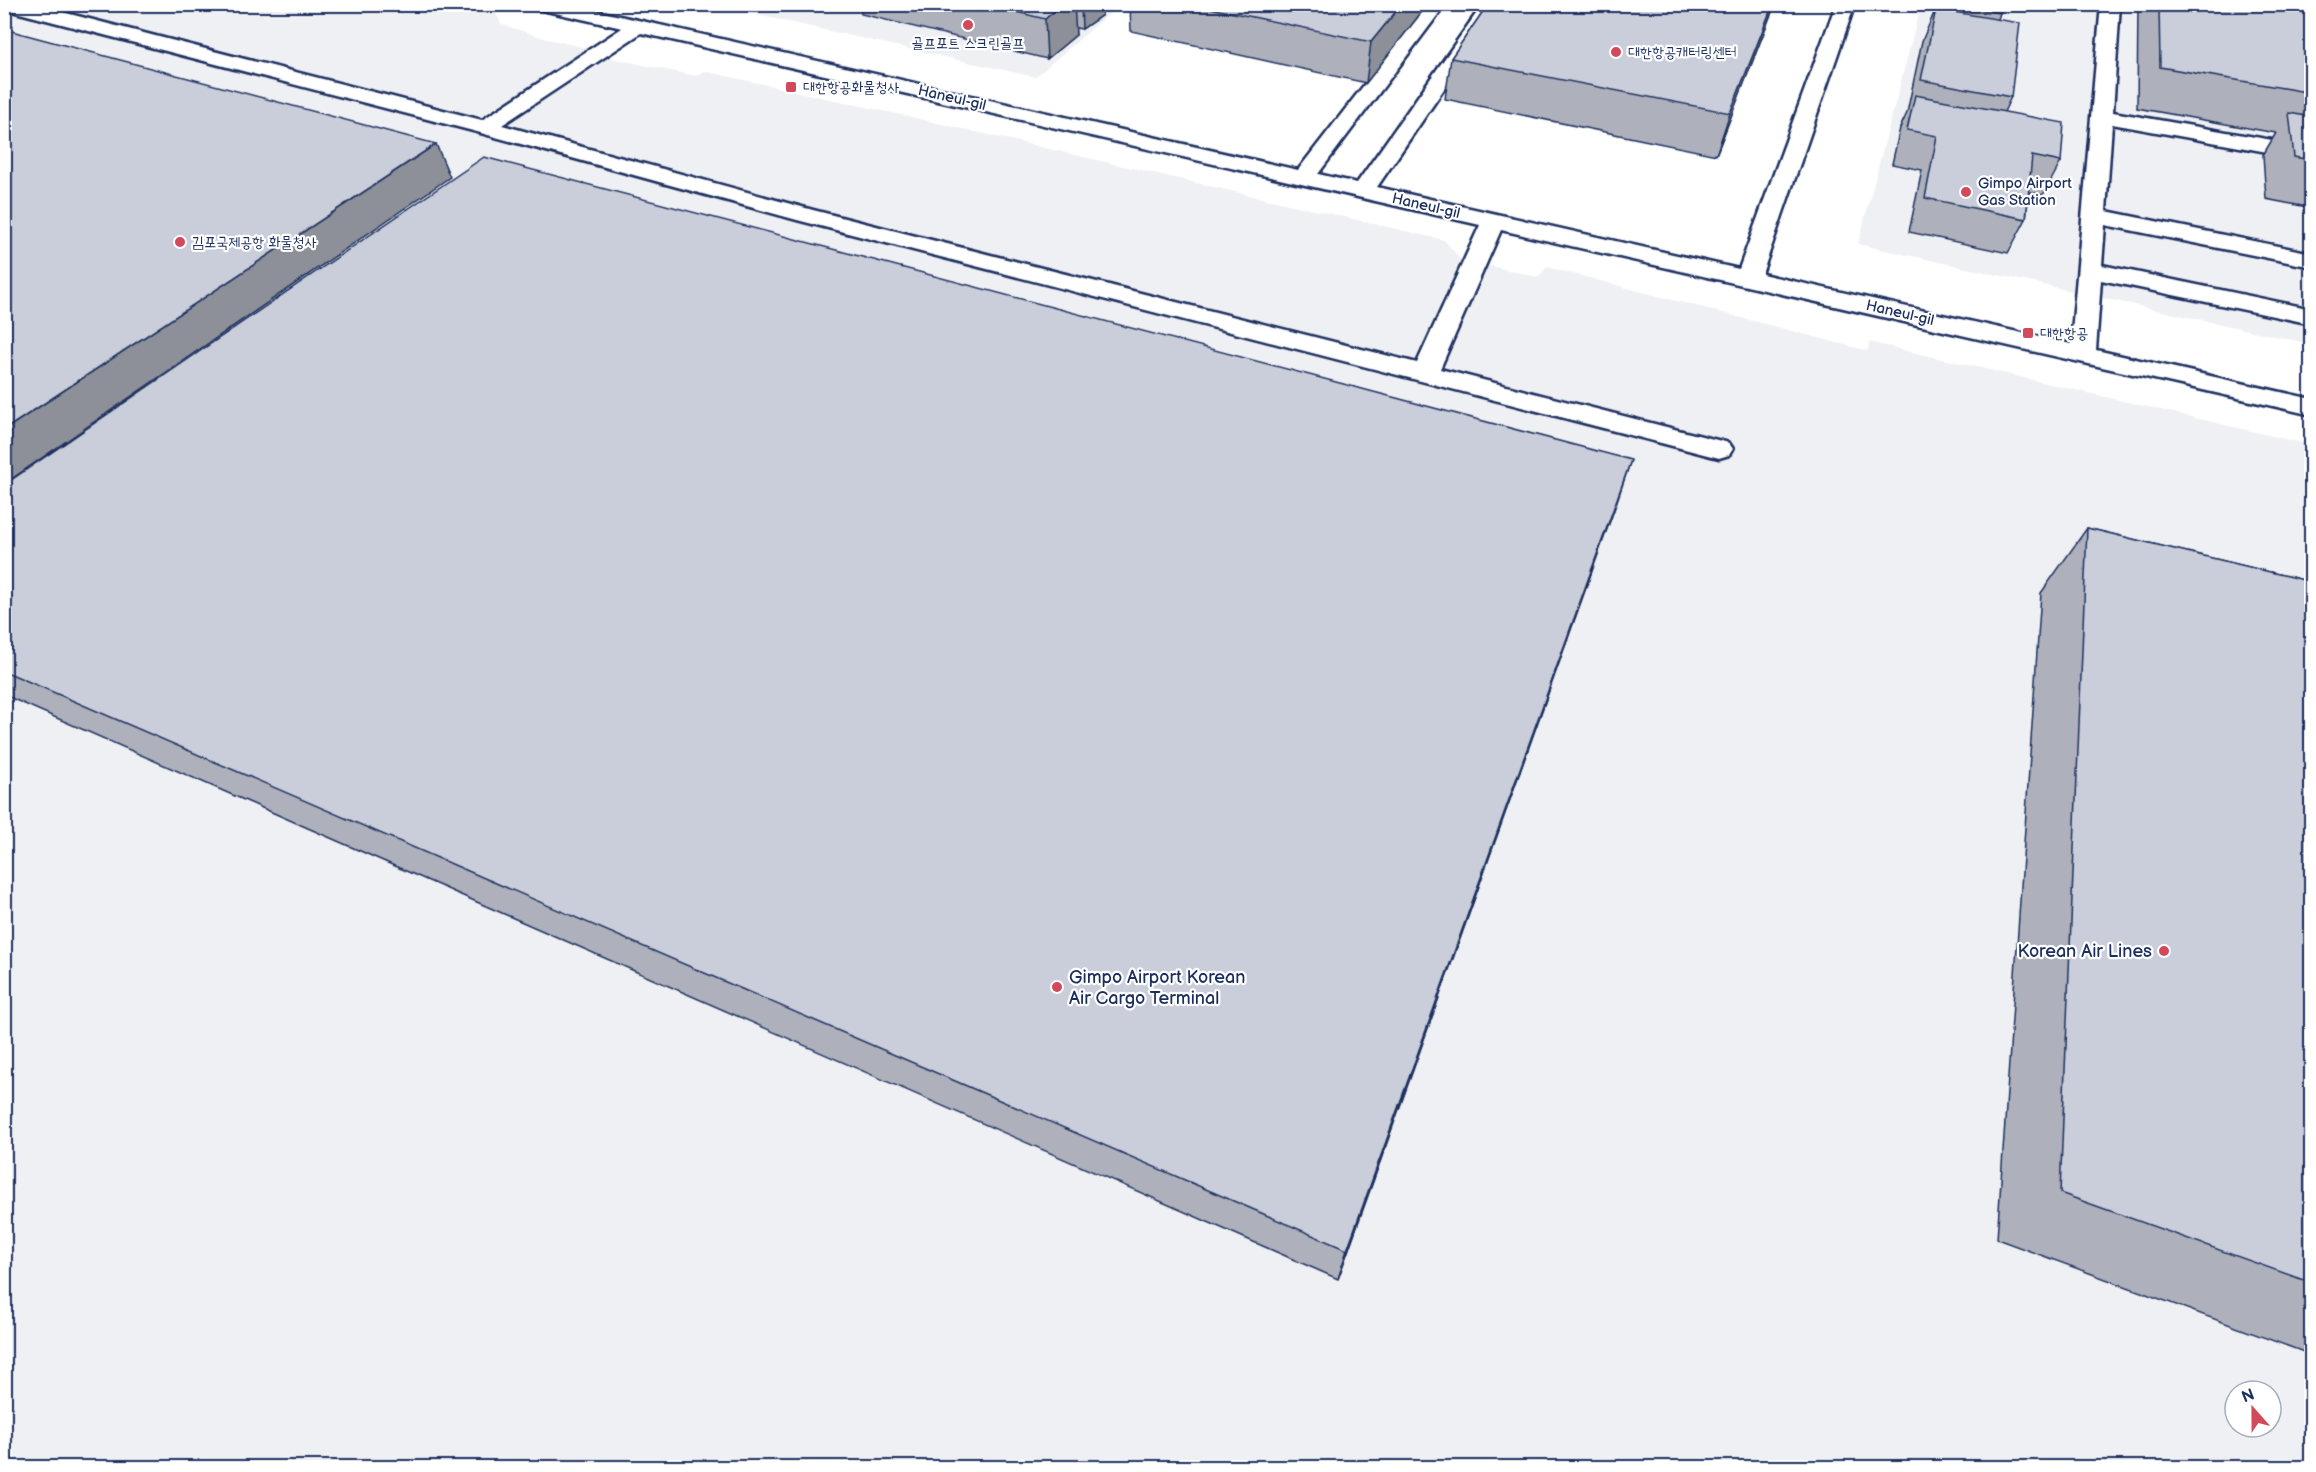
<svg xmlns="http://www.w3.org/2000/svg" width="2316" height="1472" viewBox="0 0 2316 1472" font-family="'Balsamiq Sans','Poor Story',sans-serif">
	<rect width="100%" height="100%" fill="#fff"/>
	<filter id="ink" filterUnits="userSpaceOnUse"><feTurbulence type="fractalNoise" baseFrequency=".0167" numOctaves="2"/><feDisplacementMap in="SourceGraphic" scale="12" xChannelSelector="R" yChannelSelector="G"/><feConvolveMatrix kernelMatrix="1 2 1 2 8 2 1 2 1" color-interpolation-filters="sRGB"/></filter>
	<g filter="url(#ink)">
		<path fill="#eff0f4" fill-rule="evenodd" d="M5,5H492L501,24L547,39L609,53L606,57L695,76L704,71L915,118L1444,240L1460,259L1538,277L1547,267L1868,351L1869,342L2311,445V1467L5,1468ZM2235,1391H2271V1427H2235Z
			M713,5H1120L1035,77Z
			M1921,5H2311V344L1858,244Z"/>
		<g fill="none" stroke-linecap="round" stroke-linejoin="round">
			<g stroke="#1b2f5e" stroke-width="5">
				<path id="minor" d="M4,4H31L482,120L622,28L533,8L531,4H567L1298,170L1427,4H1446L1318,174L1357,183L1483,4H1502L1377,187L1739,269L1836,4H1855L1762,274L2071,344L2101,4H2120L2113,112L2312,147V160L2112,124L2106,211L2312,253V267L2105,225L2102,265L2312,309V324L2101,280L2096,350L2312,399V415L1501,230L1440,369L1729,443L1733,449L1729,455L1719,458L797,220L477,132L4,9ZM641,33L1480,225L1417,363L813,210L502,125Z"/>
			</g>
			<use href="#minor" fill="#fff" fill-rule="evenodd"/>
		</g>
		<path fill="#aeb1bb" stroke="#1b2f5e" stroke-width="1.5" d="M860,4H1102V15L1082,29L1075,28L1076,35L1047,59L861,14Z
			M1130,4H1428L1366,83L1131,31Z
			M1488,4H1775L1716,155L1445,99L1451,58Z
			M1936,4H2002L2000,13L1998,19L2011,97L2004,112L2061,162L2043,195L2029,192L2026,219L2008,253L1909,232L1922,170L1892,164L1900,128L1907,113L1922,41L1934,13Z
			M2138,4H2312V208L2266,199L2263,155L2276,133L2137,108Z
			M4,485L1616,504L1338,1279L4,695Z
			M2087,528L2312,582V1355L1997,1239L2041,593Z"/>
		<path fill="#8d9099" stroke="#1b2f5e" stroke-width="1.5" d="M1062,4H1074L1076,35L1047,59L1045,19Z
			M1081,4H1102V15L1082,29Z
			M1402,4H1428L1366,83L1371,42Z
			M1773,4H1775L1716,155L1730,113Z
			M436,144L450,177L4,484V430Z
			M1631,460L1616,504L1338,1279L1347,1250Z"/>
		<path fill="#caceda" stroke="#1b2f5e" stroke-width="1.5" d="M983,4H1062L1045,19Z
			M1191,4H1402L1371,42Z
			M1488,4H1773L1730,113L1451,58Z
			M1948,4H2002L2000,13Z
			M2159,4H2312V93L2160,67Z
			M1936,9L2020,23L2011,97L1921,80Z
			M4,29L436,144L4,430Z
			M1915,95L2064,123L2061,162L2032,156L2026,219L1925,198L1937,136L1907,130Z
			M2289,113L2312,117V160L2294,157Z
			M484,157L1631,460L1347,1250L4,671V485Z
			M2087,528L2312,582V1283L2060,1193Z"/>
	</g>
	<g fill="#d1495b" stroke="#fff" stroke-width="2">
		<circle cx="968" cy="25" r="6"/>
		<circle cx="1616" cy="52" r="6"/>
		<rect x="785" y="81" width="12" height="12" rx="3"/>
		<circle cx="1966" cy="192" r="6"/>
		<circle cx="180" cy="242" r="6"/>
		<rect x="2022" y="327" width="12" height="12" rx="3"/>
		<circle cx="2164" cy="951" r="6"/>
		<circle cx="1057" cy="987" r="6"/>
	</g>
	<g text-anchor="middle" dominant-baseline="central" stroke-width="4.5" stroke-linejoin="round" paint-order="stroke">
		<g font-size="15" fill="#1b2f5e" stroke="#fff" text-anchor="start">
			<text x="968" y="43" text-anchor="middle">골프포트 스크린골프</text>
			<text x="1628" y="52">대한항공캐터링센터</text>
			<text x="803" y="87">대한항공화물청사</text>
			<text x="1978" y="183">Gimpo Airport<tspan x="1978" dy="17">Gas Station</tspan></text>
			<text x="192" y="242">김포국제공항 화물청사</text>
			<text x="2040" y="333">대한항공</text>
		</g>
		<g font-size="15" fill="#1b2f5e" stroke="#fff">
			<text transform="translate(952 98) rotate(13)">Haneul-gil</text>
			<text transform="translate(1426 206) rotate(13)">Haneul-gil</text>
			<text transform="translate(1900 313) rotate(13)">Haneul-gil</text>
		</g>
		<g font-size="18" fill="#1b2f5e" stroke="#fff" text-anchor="end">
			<text x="2152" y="951">Korean Air Lines</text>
			<text x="1069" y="977" text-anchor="start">Gimpo Airport Korean<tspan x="1069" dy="21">Air Cargo Terminal</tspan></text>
		</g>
	</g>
	<rect width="2316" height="1472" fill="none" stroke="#fff" stroke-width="24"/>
	<rect x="12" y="12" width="2292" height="1448" fill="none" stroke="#1b2f5e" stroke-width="2" filter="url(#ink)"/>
	<g transform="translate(2253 1409) rotate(339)"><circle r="28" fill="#ffffff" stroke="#a4acbf" stroke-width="1.5"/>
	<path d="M0-4.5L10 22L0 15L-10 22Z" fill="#d1495b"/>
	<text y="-9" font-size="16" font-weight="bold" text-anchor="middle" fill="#1b2f5e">N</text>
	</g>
</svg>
